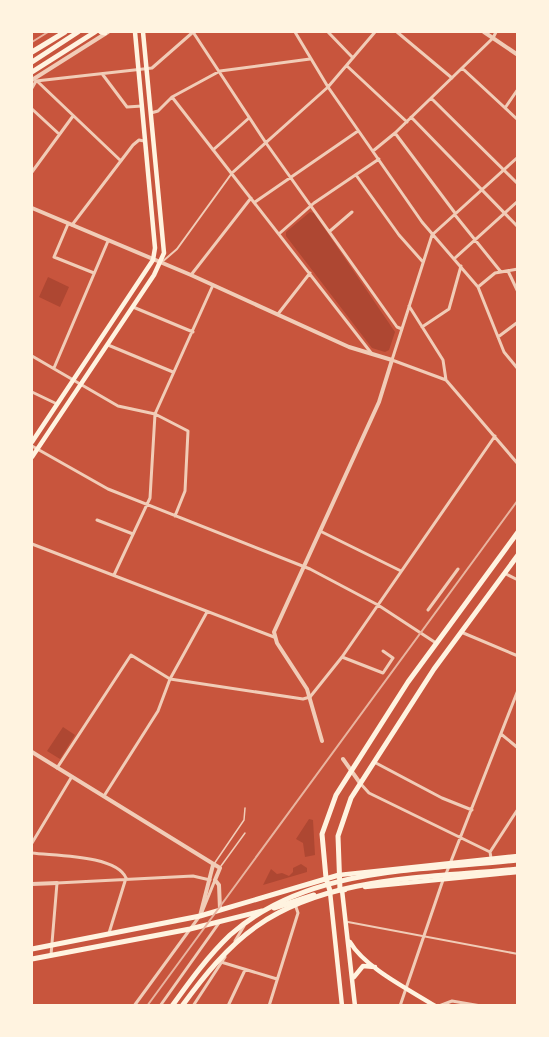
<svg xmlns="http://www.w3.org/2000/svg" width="549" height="1037" viewBox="0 0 549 1037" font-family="Roboto,sans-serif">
	<rect width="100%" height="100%" fill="#c8553d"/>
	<path fill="#ae4732" d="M310,212L314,213L395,332L389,350L385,352L372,348L286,236V232Z
		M48,277L69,287L60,307L39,297Z
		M63,727L75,735L60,759L47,751Z
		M309,819L313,820L315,855L305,857L303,843L296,839Z
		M301,864L307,868V872L263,885L271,869L277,874L282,873L289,876L293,872V868Z"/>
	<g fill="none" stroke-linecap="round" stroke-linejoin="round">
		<path stroke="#f1ccb7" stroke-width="1.5" d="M214,864L244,820L245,808
			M221,866L245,833"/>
		<path stroke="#f1ccb7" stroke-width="2" d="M162,262L177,249L232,173
			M348,922L518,954"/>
		<path stroke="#f1ccb7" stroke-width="3" d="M193,32L266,143L397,327L402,329
			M295,32L328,87L422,222L478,287L504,352L518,369
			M328,32L353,58
			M397,32L452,78
			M347,66L407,122
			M462,68L518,120
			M103,75L127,107L142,106
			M37,81L121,161
			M32,88L36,81L152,68L192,33
			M172,97L372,354
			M431,98L518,184
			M505,108L518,89
			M32,109L59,134
			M151,113L158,111L172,97L220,71L310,59
			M411,117L518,227
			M395,133L455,213
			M213,150L249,118
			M373,151L395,133L493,38L496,32
			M518,157L432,235L392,360L446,380L518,464
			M32,172L73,116
			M232,173L328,87L375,32
			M356,175L399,235L423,262
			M255,202L358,131
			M455,215L501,272
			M68,224L54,257L94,273
			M72,225L133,145L139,140L144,141
			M330,231L352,212
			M280,233L314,203L379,159
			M455,258L518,201
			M508,271L518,292
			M191,275L251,198
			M478,287L495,273L518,269
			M409,306L443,360L446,380
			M133,307L193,332
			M278,314L310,273
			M422,327L449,309L461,266
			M498,337L518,322
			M108,345L173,372
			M32,356L118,406L155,414L188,431L185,491L175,516
			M54,368L108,241
			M32,392L57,404
			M32,446L108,489L310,569L378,605L436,643
			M97,520L133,534
			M320,531L401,571
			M32,544L274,637
			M506,574L518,580
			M114,575L150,498L155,414L213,285
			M428,610L458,569
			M461,632L518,656
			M342,657L383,673L393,658L383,651
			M501,734L518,748
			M374,762L442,798L472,810
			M57,768L131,655L170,679L303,699L310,697L342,657L495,436
			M360,783L369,793L490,852L491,858
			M104,796L158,711L170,679L207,612
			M32,843L71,778
			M490,852L518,809
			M32,853C55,856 116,855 126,878
			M446,874L518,690
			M202,912L215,880
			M109,933L126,878
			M235,941L244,926
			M51,955L57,883L193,876L210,880
			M221,962L277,979
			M134,1006L199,917
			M160,1006L219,923
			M193,1006L225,957
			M228,1006L245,970
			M269,1006L298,913L295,904
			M400,1006L443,880
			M439,1006L452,1001L481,1006"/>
		<path stroke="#f1ccb7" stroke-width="4" d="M484,32L518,55
			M32,80L108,32
			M32,208L191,275L349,347L392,360L379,402L274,632L277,643L307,689L322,741
			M32,752L220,868L215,880L219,885L220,909
			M343,759L360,783
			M32,884L57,883
			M200,916L213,865"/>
		<path stroke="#fff3e0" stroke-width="4.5" d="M32,442L153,260L155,248L135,32
			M32,457L154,275L164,253L143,32
			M339,875L518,856
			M365,887L518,872
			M345,890H342L355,1006
			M330,892L342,1006
			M350,942C365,968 410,990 435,1006
			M354,977L363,966L375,967"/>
		<path stroke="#fff3e0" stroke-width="5" d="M340,890L338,836L351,798L434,669L518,555
			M330,891L326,878L322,834L336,795L408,682L518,532
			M274,908L314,895
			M32,949L200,916L339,875
			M32,959L190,929L262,911"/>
		<path stroke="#fff3e0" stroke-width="5" d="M101,32L105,33
			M32,52L65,32
			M32,62L78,32
			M32,72L95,32
			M172,1006C190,981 208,956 230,935C308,866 420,871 518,860
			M182,1006C204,976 227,947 257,926C329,875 433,878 518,869"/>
		<path stroke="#e9b49f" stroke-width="2" d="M32,42L48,32
			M147,1006L518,500"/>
	</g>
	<rect width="549" height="1037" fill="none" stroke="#fff3e0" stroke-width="66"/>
</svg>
